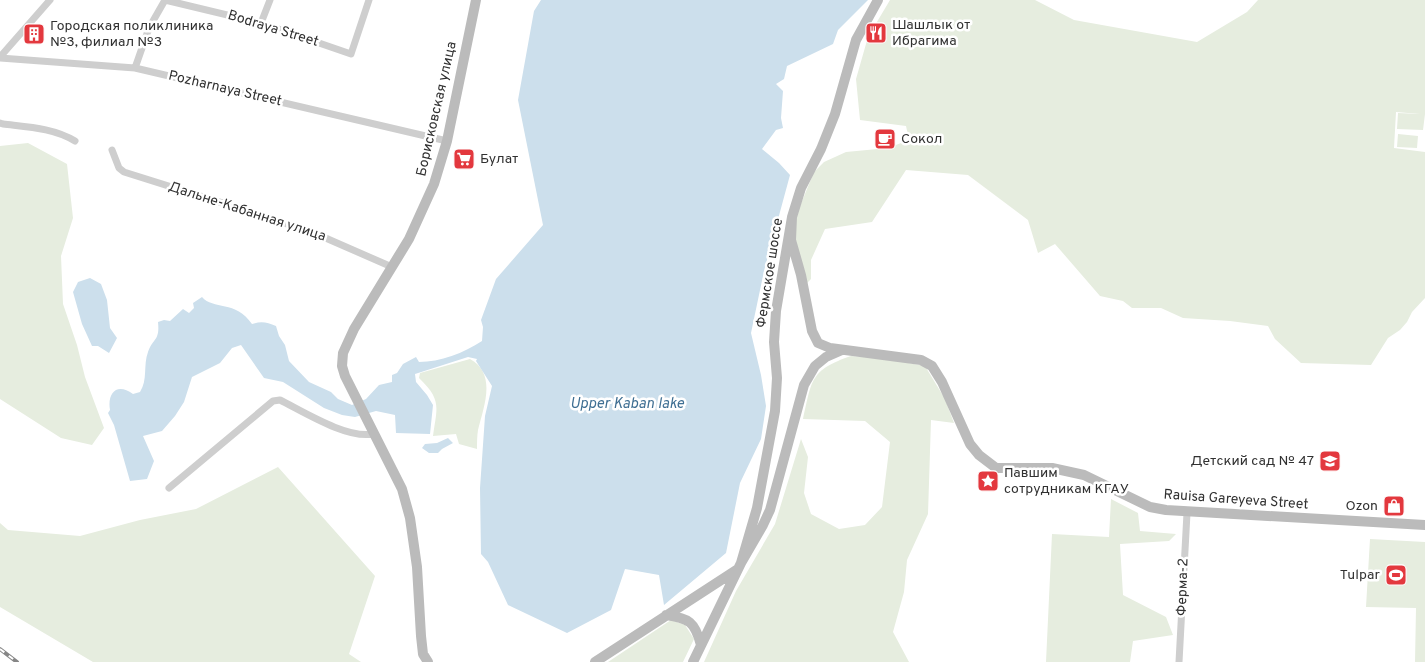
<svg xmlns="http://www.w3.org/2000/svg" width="1425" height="662" viewBox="0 0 1425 662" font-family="Overpass,sans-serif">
	<rect width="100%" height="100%" fill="#fff"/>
	<path fill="#e6eddf" d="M890,0H1035L1074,20L1197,42L1247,12L1258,0H1425V114L1423,130L1397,129L1398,113L1420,114L1396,112L1394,148L1425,152V298L1412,312L1407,322L1400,330L1388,338L1371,365L1301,363L1275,339L1268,326L1230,321L1183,318L1161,308H1132L1123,301L1100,296L1055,244L1038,253L1028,220L968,175L906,170L872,222L825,229L811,260V279L805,285L796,241L795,218L814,172L824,162L846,152L888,148L909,140L906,126L860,120L856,79L868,37Z
		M1398,134L1418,136L1417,148L1397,147Z
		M28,143L67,164L73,218L61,256L63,304L77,345L85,377L104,428L92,445L61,438L0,399V146Z
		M851,356L881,358L925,366L945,399L954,423L931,420L928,514L907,560L904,592L893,632L909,662H704L736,591L775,524L801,439L808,457L804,493L811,514L839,529L865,525L882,507L890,442L865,421L803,419C812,380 810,370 851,356Z
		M470,359C497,374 484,406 478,430C477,436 477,443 477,449L459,444L456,434L433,436C437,407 442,400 419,378L420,373Z
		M278,467L375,576L349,654L361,662H93L0,607V523L8,530L80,536L140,520L196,509Z
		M1111,499L1138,513L1140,531L1176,534L1169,541L1120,544L1123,595L1166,617L1173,635L1133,641L1130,662H1046L1052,534L1109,537Z
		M1370,539L1425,542V662H1415L1416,608L1366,607Z
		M671,620L685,625L694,639L683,662H608Z"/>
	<path fill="#ccdfec" d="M541,0H868L838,30L833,44L787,66L784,79L776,84L783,91L781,118L783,128L776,130L762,149L779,163L790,175L764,271L751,333L761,375L766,406L761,439L740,483L726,553L664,605L659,575L625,569L611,610L567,633L508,605L488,562L481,554L480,488L485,416L492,386L476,361L477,359L468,357L415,374L416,382L427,395L433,405L430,434L396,433L395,415L376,411L355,417L342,415L324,408L283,382L264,378L241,345L232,348L220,363L192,377L184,402L175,416L162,431L143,436L154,461L147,479L130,481L114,425L108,413L110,410C107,393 117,382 133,394L140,392C148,380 143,365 148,352C153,338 160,341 158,322L164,320L170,321L183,309L189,313L194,308L193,303L202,297C213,310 236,300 252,324C261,321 267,322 276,326L279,336L285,345L289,361L309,382L331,392L338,399L352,405L366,399L379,385L392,382V375L397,373L403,364L416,357L419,362C440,362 464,353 482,341L483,327L481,320L496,279L543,225L518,100L534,11Z
		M90,278L101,284L107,300L110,328L117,338L109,353L98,346H92L82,324L73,292L78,282Z
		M448,438L453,443L442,449L438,453H429L422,448L425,444L437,443Z"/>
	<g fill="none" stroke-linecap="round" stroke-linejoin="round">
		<path stroke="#cecece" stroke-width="7" d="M165,0L261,23L351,54L369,0
			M261,23L270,0
			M0,57L50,0
			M0,58L135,68L447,141
			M135,68L149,28L165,0
			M0,123L3,124C28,127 54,128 75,141
			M112,150L119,168L124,172L267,217L321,236L392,267
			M169,488L273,401L280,400C304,412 347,439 373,434
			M1179,662L1187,513"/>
		<path stroke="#bbb" stroke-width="10" d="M792,217L791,240L801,275L812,331L818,343L830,348L921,360L932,366L942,382L970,444L979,455L996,468H1052L1084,475L1150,507L1166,510L1425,525
			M741,563L757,508L775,411L777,378L774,342L776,311L792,217L801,188L821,149L835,114L856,40L878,0
			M666,615C689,618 695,622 701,645
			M428,662L423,654L421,636L417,567L410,518L402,489L345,376L342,366L343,353L354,329L409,239L434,184L447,141L476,0
			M595,662L738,569
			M693,662L741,563L763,525L770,510L804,385L815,366L826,357L842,350"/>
		<g stroke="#868686" stroke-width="4">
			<path id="rail" d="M0,649L17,662"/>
		</g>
		<use href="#rail" stroke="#fff" stroke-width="2" stroke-dasharray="5.5" stroke-linecap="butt"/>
	</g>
	<defs>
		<g id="restaurant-square" transform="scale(1.125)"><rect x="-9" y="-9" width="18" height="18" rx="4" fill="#e3383e" stroke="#fff"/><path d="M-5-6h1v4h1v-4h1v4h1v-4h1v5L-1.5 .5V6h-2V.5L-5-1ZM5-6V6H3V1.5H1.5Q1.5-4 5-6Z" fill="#fff"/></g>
		<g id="building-square" transform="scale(1.125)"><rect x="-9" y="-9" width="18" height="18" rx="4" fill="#e3383e" stroke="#fff"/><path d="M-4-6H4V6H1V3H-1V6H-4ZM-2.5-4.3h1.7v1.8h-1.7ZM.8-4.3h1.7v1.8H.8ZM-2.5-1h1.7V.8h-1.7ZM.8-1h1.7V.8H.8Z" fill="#fff"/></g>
		<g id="cafe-square" transform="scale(1.125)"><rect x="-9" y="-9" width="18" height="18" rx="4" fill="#e3383e" stroke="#fff"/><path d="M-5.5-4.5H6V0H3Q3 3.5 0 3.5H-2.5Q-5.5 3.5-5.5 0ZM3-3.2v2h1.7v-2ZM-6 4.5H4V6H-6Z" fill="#fff"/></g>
		<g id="supermarket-square" transform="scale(1.125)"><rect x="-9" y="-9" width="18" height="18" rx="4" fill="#e3383e" stroke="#fff"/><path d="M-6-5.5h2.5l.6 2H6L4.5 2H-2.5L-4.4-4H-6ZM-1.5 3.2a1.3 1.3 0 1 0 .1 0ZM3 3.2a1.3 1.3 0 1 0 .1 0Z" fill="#fff"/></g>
		<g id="school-square" transform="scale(1.125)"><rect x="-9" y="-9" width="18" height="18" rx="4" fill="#e3383e" stroke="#fff"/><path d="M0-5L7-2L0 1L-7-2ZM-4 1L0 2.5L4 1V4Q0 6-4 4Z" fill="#fff"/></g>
		<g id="sight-square" transform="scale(1.125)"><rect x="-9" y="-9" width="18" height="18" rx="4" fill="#e3383e" stroke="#fff"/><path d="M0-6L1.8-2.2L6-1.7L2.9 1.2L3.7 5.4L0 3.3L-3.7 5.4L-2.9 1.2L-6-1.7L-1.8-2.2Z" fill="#fff"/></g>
		<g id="shop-square" transform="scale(1.125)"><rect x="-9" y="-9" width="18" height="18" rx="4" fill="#e3383e" stroke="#fff"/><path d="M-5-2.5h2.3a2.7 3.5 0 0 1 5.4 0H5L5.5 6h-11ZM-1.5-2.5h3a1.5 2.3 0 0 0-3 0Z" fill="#fff"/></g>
		<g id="stadium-square" transform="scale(1.125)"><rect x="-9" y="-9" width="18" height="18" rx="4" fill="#e3383e" stroke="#fff"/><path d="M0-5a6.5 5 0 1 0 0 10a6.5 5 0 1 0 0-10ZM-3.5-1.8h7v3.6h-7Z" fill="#fff"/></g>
	</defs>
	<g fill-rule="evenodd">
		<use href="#restaurant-square" x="876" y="33"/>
		<use href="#building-square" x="34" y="34"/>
		<use href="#cafe-square" x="885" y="139"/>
		<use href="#supermarket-square" x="464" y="159"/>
		<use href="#school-square" x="1330" y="461"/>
		<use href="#sight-square" x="988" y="481"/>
		<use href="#shop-square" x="1394" y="506"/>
		<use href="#stadium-square" x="1396" y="575"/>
	</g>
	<g text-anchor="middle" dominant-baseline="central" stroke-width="5" stroke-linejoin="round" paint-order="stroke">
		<g font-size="14" fill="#313131" stroke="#fff" text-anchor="start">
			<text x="892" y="25">Шашлык от<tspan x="892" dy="16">Ибрагима</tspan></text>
			<text x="50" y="26">Городская поликлиника<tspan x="50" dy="16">№3, филиал №3</tspan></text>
			<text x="901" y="139">Сокол</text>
			<text x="480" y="159">Булат</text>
			<text x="1314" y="461" text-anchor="end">Детский сад № 47</text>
			<text x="1004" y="473">Павшим<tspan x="1004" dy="16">сотрудникам КГАУ</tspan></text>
			<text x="1378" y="506" text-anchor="end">Ozon</text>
			<text x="1380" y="575" text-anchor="end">Tulpar</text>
		</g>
		<g font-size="14" fill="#313131" stroke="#fff">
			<text transform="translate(273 29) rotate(17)">Bodraya Street</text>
			<text transform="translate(225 89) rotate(13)">Pozharnaya Street</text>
			<text transform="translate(437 109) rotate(-77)">Борисковская улица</text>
			<text transform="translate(247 212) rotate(18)">Дальне-Кабанная улица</text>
			<text transform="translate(770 273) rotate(-81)">Фермское шоссе</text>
			<text transform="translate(1236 500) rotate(4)">Rauisa Gareyeva Street</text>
			<text transform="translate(1183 587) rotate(-88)">Ферма-2</text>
		</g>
		<g font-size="15" font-style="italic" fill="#3f6f93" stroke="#fff">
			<text x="627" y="404">Upper Kaban lake</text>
		</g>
	</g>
</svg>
